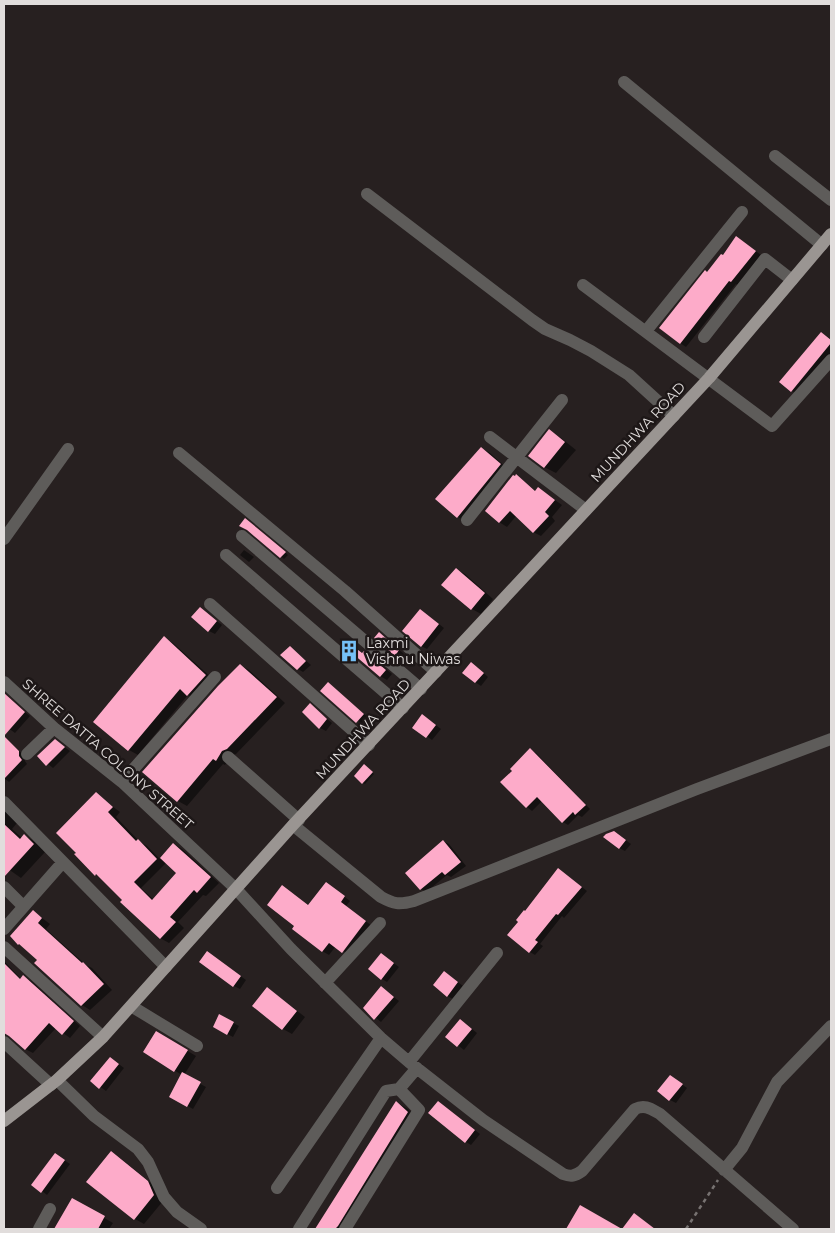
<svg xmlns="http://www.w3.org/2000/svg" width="835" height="1233" viewBox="0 0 835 1233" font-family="Montserrat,sans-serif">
	<rect width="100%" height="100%" fill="#272020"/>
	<path fill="#0007" fill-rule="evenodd" d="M742,241L761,255L737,285L736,284L686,347L680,343L708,273L723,257Z
		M822,333L831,339V359L801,396L792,391Z
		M549,431L561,438L576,450L556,473L544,467Z
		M481,448L490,453L509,470L467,522L458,517L437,499Z
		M517,476L536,491L538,488L562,505L552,517L555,521L541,536L533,532L517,515L507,527L499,522Z
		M249,522L288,555L284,559L250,530Z
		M244,550L254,557L249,562L240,555Z
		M456,569L465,574L493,599L481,614L472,609Z
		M421,610L444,628L427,649L421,646Z
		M205,612L222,625L215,634L209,631Z
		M380,634L404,654L401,658L395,655Z
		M165,638L173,643L214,680L197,700L188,695L138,755L129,750Z
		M349,644L363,654L364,652L371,656L392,674L387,680L380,676Z
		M290,647L311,665L303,672L298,669Z
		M240,665L249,670L285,703L236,754L231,756L225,765L223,764L187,806L178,801Z
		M477,667L488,677L481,686L475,682Z
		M328,684L369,718L363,725L322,691Z
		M8,698L30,716L15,733L4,725V702Z
		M310,705L332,723L326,731L320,728Z
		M428,719L441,729L432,740L414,727Z
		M8,741L25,756V761L27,764L9,782L4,778V745Z
		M60,744L70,751L53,768L38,756Z
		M530,750L536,753L590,809L582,817L578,815L568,825L563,822L542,801L532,811L527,807L502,782L513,771Z
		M367,767L374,774L365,784L363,783Z
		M96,794L120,812L116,817L139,841L147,846L160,859L174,844L182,849L219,883L206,896L203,895L178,922L184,928L169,943L160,938L102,878L96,875L76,855ZM166,863L178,873L154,900L141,888Z
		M4,808L17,823L12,829L22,838L25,836L37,843L45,852L21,878L4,866Z
		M620,836L631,844L625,851L619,848Z
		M443,841L449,844L466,866L451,877L447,875L426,892L421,889Z
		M564,873L587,891L564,918L562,916L540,944L543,946L535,955L530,952Z
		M326,883L350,901L346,906L372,926L349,955L336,946L329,955L322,951Z
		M34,912L50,924L46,929L86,965L92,968L112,990L90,1010L82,1005L39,960L19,944L11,936Z
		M381,954L399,967L387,982L382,979Z
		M213,956L246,980L240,989L234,986Z
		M4,961L21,979L23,977L31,981L80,1026L70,1038L56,1028L33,1053L25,1049L4,1027Z
		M450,976L463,986L453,999L447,996Z
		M268,988L305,1017L292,1034L283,1029Z
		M382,988L399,1001L381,1022L364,1008Z
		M220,1016L239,1026L233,1037L214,1027Z
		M466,1024L477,1033L464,1050L447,1037Z
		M156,1032L196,1056L184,1075L206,1087L193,1109L170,1096L182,1075L144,1052Z
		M116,1062L124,1068L106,1091L92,1081Z
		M676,1080L687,1088L676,1103L670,1100Z
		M396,1102L408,1109L419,1120L352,1229H317Z
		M444,1106L480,1134L471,1145L466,1142Z
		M111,1153L120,1158L156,1187L163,1201L144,1224L135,1219L88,1181Z
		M61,1158L70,1164L47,1195L42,1191Z
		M73,1200L113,1223L109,1229H56Z
		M580,1207L619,1229H567Z"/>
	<path fill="#fdabc9" d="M736,236L756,251L731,282L729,281L680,344L659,328L705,270L707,272L721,254L723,255Z
		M821,332L831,340V343L791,392L779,382Z
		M549,429L565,442L544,468L528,456Z
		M481,447L501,464L457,518L435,499Z
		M516,474L535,491L538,487L555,500L545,512L549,516L533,533L510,511L499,523L485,511L513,475L515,476Z
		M245,518L286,552L280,558L247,530L239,526Z
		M456,568L485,593L471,610L441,585Z
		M200,607L217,621L208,632L191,617Z
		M420,609L439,624L421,647L402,631Z
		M379,632L399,650L395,656L374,638Z
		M164,636L206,675L187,696L180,689L128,751L93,722Z
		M349,643L362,653L364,651L386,670L380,677L345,647Z
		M290,646L306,661L297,670L280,655Z
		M471,662L484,673L475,683L462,673Z
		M240,664L277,697L227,749L222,751L216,761L213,759L177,802L142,772L218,686Z
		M328,682L364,714L356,723L320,691Z
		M4,693L25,712L4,736L19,751V756L22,760L4,779Z
		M310,703L327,719L319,729L302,712Z
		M422,714L436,725L426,738L412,728Z
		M55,739L65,747L46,766L37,756Z
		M530,748L586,805L575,815L573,812L562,823L537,797L526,808L500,782L512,771L510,769Z
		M364,764L373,772L362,784L354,776Z
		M96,792L113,807L108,812L136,841L138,839L157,859L134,882L152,900L176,873L160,858L173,843L211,877L197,893L194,890L170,917L176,922L160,939L120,902L122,900L96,874L95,876L74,854L76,853L56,833Z
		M4,824L20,839L24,834L34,844L4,877Z
		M614,831L626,840L619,849L603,837L606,834Z
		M443,840L461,862L445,875L442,872L420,890L405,873Z
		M558,868L582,887L558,915L556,914L535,940L538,942L529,953L507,935L518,922L516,920L524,910L525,911Z
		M326,882L345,896L341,902L366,921L342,953L329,943L322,952L292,929L294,926L267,905L282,885L308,905Z
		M33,910L42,918L38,923L82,963L83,962L104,984L81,1006L34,963L37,960L19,944L18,945L10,936Z
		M207,951L241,976L233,987L199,962Z
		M381,953L394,963L381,980L368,969Z
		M4,963L20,979L23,975L74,1021L62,1035L49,1023L25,1050L9,1036L4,1033Z
		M444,971L458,982L447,997L433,985Z
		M381,986L394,997L374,1020L363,1008Z
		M267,987L297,1011L282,1030L252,1006Z
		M219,1014L234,1022L227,1035L213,1027Z
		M460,1019L472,1029L457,1047L445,1037Z
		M156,1031L188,1050L174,1072L143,1052Z
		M110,1057L119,1064L99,1089L90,1081Z
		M182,1072L201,1082L187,1107L169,1097Z
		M670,1075L683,1084L669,1101L657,1091Z
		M396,1101L408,1112L338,1226L335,1229H315Z
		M438,1101L475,1130L465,1143L428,1113Z
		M111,1151L148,1181L154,1195L134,1220L86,1182Z
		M55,1153L65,1160L41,1193L31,1185Z
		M72,1198L105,1216L98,1229H54Z
		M580,1205L622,1229H566Z
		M634,1213L655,1229H622Z"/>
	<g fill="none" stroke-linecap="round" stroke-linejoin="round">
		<path stroke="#777271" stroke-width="2.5" stroke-dasharray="4 4" stroke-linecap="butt" d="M686,1229L718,1180"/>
		<path stroke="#5e5c5a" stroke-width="12" d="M624,82L822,245
			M775,156L831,200
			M367,194L532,320L545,329L570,340L591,351L629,375L674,416
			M583,285L772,426L831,360
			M646,331L742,212
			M704,337L765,259L792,280
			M490,437L586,510
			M179,453L345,591L436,672
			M467,520L562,400
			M242,536L421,689
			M4,539L68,449
			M226,555L403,708
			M210,604L369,745
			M4,682L54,728L122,782L236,889L291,949L381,1038L409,1062L483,1120L563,1174C571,1177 575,1176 582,1171L635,1109C645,1104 651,1109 660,1114L793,1229
			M27,754L54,728
			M228,757L299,820
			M122,782L215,677
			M4,802L166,967
			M293,825L381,897C394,904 399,905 414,901L697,789L831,739
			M4,887L23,906
			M4,929L63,862
			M4,947L103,1037
			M325,983L380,923
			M131,1006L197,1046
			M4,1042L51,1085
			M409,1062L497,953
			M57,1080L94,1116L138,1149L148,1162L164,1197L177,1212L201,1229
			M724,1170L742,1148L777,1082L831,1026
			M277,1188L381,1038
			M39,1229L50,1209
			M299,1229L386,1091L399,1089L417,1068
			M345,1229L419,1110L399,1089"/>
		<path stroke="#9a9592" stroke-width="12" d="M4,1121L57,1080L103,1037L293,825L709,378L831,234"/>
	</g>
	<defs>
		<g id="building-bare" transform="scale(1.725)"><path d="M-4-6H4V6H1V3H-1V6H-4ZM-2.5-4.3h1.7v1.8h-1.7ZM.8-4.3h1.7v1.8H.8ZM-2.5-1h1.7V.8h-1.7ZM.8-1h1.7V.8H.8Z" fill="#75c0f6" stroke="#1d1717" stroke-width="2.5" paint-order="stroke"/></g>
	</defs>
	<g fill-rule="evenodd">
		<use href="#building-bare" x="349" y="651"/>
	</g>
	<g text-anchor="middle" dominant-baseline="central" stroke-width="5" stroke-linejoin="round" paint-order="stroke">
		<g font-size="14" fill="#e1dddc" stroke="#1d1717">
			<text transform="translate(638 432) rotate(-47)">MUNDHWA ROAD</text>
			<text transform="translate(363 729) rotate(-47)">MUNDHWA ROAD</text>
			<text transform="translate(108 754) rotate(41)">SHREE DATTA COLONY STREET</text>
		</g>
		<g font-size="14" fill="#e1dddc" stroke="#1d1717" text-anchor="start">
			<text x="366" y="643">Laxmi<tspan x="366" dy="16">Vishnu Niwas</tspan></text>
		</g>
	</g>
	<rect width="835" height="1233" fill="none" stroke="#e1dddc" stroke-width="10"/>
</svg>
